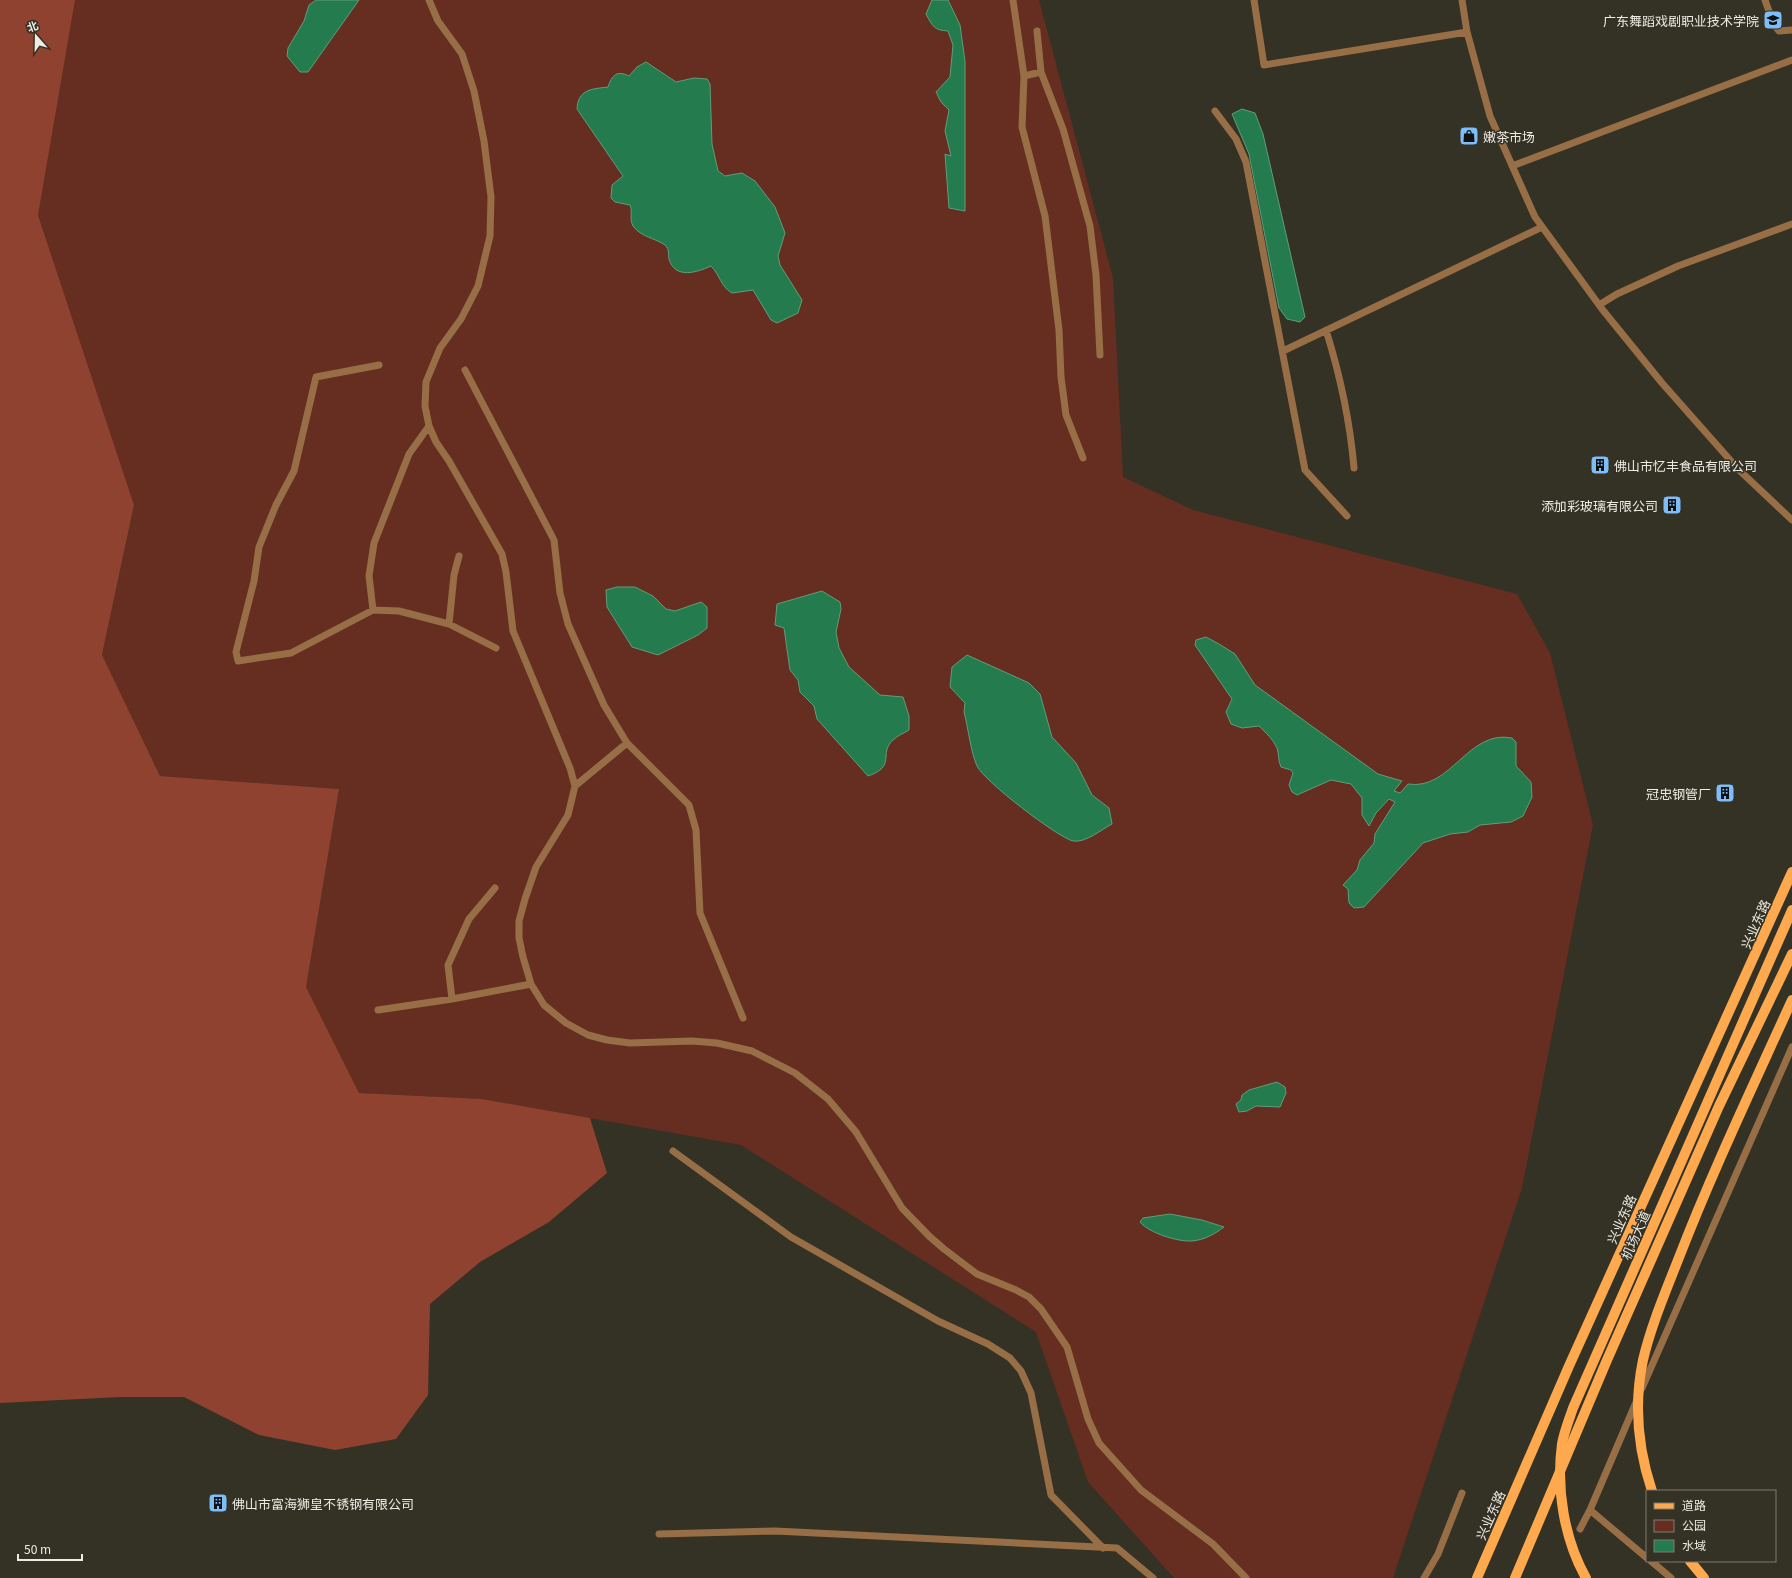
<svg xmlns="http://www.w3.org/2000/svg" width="1792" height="1578" viewBox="0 0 1792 1578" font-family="Georgia,'Noto Sans SC',serif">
	<rect width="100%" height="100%" fill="#343125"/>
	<path fill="#662e21" d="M71,0H1039L1113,278L1123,477L1193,510L1517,594L1550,653L1593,825L1522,1188L1393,1578H1174L1088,1482L1036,1332L741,1145L482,1099L359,1093L306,987L339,789L160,776L102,656L134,505L38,215L65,26Z"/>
	<path fill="#8f4230" d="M0,0H75L38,215L134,505L102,655L160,776L339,789L306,987L359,1093L482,1099L590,1118L607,1173L549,1222L480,1262L430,1304L428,1395L396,1439L335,1450L259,1435L184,1397H121L0,1403Z"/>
	<path fill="#247b4e" stroke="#609d7b" d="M316,0H359L308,72H300L287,56L288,48L304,21L309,5Z
		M932,0H948L960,25L965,61V211L949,208L945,154L951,156L945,131L949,110L941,102L936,92L950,77L953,45L948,31C934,30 933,27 926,14Z
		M646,62L676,82L694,78L707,79L710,84L712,144L718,171L725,176L742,173L755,181L775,207L785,233L778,256L780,265L802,300L798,313L777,323L771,320L753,290L732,293C721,287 720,275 711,266C698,272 675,280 669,259C668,254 670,250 665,245C655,238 641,237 633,226C629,219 633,211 630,205L615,202L611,198L612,185L623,176L577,109C578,89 592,89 608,87C612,75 617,70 629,76L637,67Z
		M1242,109L1255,113L1263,134L1305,317L1300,322L1287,319L1279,308L1249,154L1232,114Z
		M617,587H635L653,596L666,609L675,611L701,602L707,607V628L698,635L658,655L632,647L607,607L606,590Z
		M822,591L840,602L841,609L836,632L839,648L849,667L880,695L903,697L909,716V730C904,733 897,736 893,740C878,754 897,766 868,776L817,719L814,706L800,692L798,680L790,670L784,628L775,625L777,604Z
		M1206,637L1219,644L1235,654L1255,685L1378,774L1402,781L1394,791L1400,793L1408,784C1451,791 1468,729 1512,738L1516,742V766L1531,782L1532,797L1523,816L1511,822L1480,825L1468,832L1450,834L1423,843L1364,907L1354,908L1349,903L1348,889L1343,885L1357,870L1360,860L1374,843L1375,834L1395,802L1389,799L1376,813L1369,826L1362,815V798L1351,784L1331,780L1297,795L1292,792L1289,785L1293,773L1291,770L1281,767C1278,761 1279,754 1277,748C1273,739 1266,733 1259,726L1242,728L1231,724L1226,712L1232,699L1195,645L1196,640Z
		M967,655L1029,683L1040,694L1052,737L1076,763L1092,795L1109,808L1112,824C1102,829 1086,843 1073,841C1057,837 984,781 977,766C971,753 968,727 964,712L965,703L950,687L952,667Z
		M1277,1082L1285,1087L1286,1093L1280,1107L1256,1106L1247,1111L1239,1112L1236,1104L1241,1100L1242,1095L1249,1090Z
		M1170,1214L1202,1220L1224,1227C1215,1234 1204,1240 1192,1241C1178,1242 1149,1233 1140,1222L1143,1218Z"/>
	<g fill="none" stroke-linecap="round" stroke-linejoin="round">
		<path stroke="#976e46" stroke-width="7" d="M429,0L438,21L462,54L474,91L484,141L491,197L490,236L478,286L461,319L440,348L426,382L425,406L429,426L436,442L449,461L502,554L506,572L513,631L570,768L575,786L568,815L536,867L525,899L519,921V938L523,957L531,984L544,1005L566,1023L588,1035L607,1040L630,1043L692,1041L717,1043L752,1051L795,1073L828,1099L856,1132L902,1208L929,1236L944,1249L977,1274L1016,1290L1029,1297L1041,1309L1067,1347L1088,1419L1099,1443L1141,1490L1213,1544L1246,1578
			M1013,0L1024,76L1022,127L1045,216L1059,330L1061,377L1066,415L1083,458
			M1254,0L1264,65L1467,32
			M1462,0L1467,32L1490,116L1535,217L1602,309L1662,383L1738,469L1792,520
			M1765,0L1774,25L1779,31L1792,30
			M1037,31L1041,72
			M1024,76L1041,72L1063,129L1090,226L1096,275L1100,355
			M1215,111L1236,139L1246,162L1305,470L1347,516
			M1512,166L1792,60
			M1599,305L1617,294L1678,266L1792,224
			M1326,330C1340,375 1350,421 1354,468
			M1283,351L1542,227
			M379,365L316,377L294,471L276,505L259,547L254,581L236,652L238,661L291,653L373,610L399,611L449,624L496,648
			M465,370L554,540L560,593L568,624L604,705L627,743L689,805L696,830L700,913L743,1018
			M373,610L369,576L374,543L409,454L429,426
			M449,624L454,575L459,556
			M575,786L627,743
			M452,999L448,965L469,919L495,888
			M378,1010L452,999L531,984
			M673,1151L791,1237L938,1321L988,1344L1010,1358L1021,1371L1031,1393L1051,1495L1103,1548
			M1642,1388L1792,1047
			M1590,1510L1647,1558
			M1580,1529L1590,1510L1637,1400
			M659,1534L775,1531L1117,1548L1153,1578
			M1651,1561L1671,1578
			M1424,1578L1438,1554L1462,1493"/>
		<path stroke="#fea94e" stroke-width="10" d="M1690,1561L1704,1578
			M1477,1578L1569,1366L1792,872
			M1515,1578L1607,1360L1719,1106L1792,954"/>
		<path stroke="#fea94e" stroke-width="10" d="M1652,1491C1638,1449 1634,1403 1643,1360C1651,1326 1665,1293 1678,1260C1712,1172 1753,1086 1792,1000
			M1586,1578C1564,1539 1556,1488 1562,1444C1564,1432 1569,1420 1573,1408L1792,910"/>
	</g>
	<defs>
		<g id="university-square" transform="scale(1)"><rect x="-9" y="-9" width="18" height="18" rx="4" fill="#7dbef9" stroke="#343125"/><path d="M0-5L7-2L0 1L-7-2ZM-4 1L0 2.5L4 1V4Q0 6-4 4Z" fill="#111"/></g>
		<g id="shop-square" transform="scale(1)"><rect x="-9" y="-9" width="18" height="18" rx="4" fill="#7dbef9" stroke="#343125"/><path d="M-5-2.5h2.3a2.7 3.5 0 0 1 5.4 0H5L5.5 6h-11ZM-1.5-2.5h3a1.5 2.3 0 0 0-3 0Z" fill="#111"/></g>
		<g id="building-square" transform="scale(1)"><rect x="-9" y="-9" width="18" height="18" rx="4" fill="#7dbef9" stroke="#343125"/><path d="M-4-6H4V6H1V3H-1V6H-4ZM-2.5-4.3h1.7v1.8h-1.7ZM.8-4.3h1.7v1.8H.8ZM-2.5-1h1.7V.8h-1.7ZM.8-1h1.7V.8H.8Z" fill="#111"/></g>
	</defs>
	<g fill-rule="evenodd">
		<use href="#university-square" x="1773" y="20"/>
		<use href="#shop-square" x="1469" y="136"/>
		<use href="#building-square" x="1600" y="465"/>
		<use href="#building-square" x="1672" y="505"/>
		<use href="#building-square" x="1725" y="793"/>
		<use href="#building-square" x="218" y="1503"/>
	</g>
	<g text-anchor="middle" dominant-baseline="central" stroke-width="3" stroke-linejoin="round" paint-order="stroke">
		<g font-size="13" fill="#edebe3" stroke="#343125" text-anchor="end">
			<text x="1759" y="20">广东舞蹈戏剧职业技术学院</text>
			<text x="1483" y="136" text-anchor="start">嫩茶市场</text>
			<text x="1614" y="465" text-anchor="start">佛山市忆丰食品有限公司</text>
			<text x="1658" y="505">添加彩玻璃有限公司</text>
			<text x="1711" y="793">冠忠钢管厂</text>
			<text x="232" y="1503" text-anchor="start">佛山市富海狮皇不锈钢有限公司</text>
		</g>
		<g font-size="13" fill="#edebe3" stroke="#343125">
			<text transform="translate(1755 924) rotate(-66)">兴业东路</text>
			<text transform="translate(1621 1219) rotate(-66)">兴业东路</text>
			<text transform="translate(1635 1235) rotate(-66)">机场大道</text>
			<text transform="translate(1490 1515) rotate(-66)">兴业东路</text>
		</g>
	</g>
	<rect x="1646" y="1490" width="130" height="72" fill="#343125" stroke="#7e7b71"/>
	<rect x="1654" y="1503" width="20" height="6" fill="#fea94e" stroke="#7e7b71"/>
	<text x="1682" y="1510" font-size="12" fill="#edebe3">道路</text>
	<rect x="1654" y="1520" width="20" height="12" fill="#662e21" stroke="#7e7b71"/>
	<text x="1682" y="1530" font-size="12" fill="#edebe3">公园</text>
	<rect x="1654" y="1540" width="20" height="12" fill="#247b4e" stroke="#7e7b71"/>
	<text x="1682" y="1550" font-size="12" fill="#edebe3">水域</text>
	<g transform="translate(36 36) rotate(340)" stroke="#343125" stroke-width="3" paint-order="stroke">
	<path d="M0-3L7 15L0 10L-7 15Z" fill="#edebe3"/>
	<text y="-6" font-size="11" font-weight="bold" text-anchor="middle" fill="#edebe3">北</text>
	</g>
	<path d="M18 1554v6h64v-6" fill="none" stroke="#edebe3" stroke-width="2"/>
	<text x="24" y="1554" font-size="12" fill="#edebe3" stroke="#343125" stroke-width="3" paint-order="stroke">50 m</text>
</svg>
